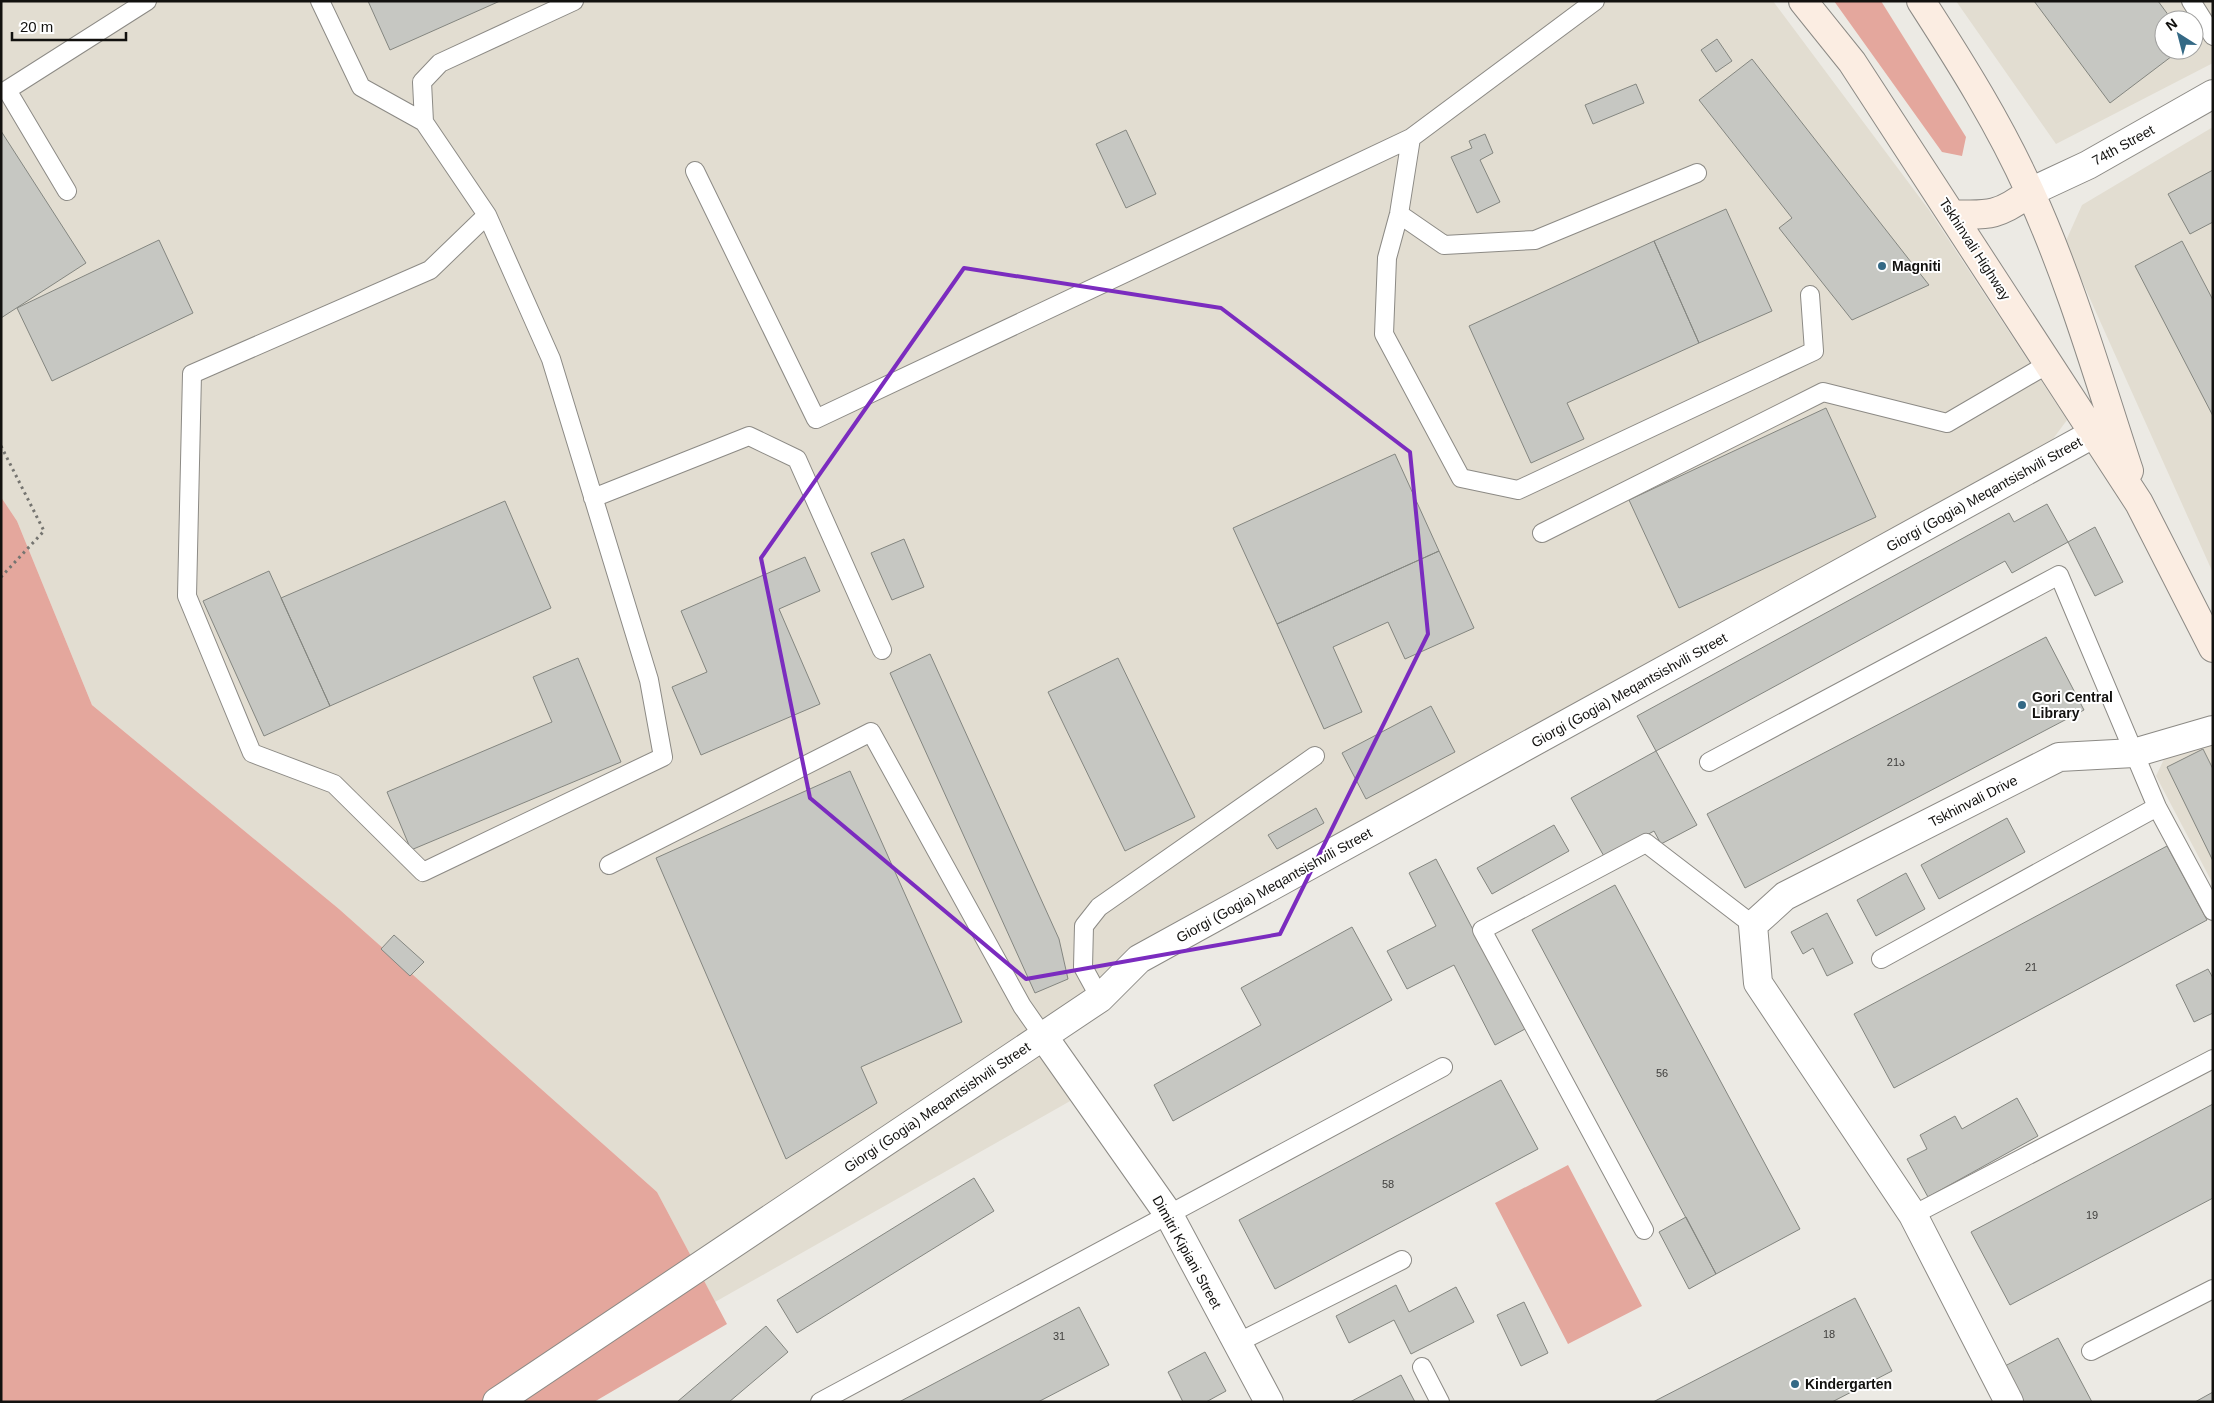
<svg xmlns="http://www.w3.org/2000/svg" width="2214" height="1403" viewBox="0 0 2214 1403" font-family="Helvetica,'Noto Sans Georgian',sans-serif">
	<rect width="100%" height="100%" fill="#eceae4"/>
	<path fill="#e2ddd1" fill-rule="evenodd" d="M1,1H1773L1929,210L2067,420L2047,447L1118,959L1051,1048L1079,1096L715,1302L657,1192L339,909L92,705L17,521L1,497Z
		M1956,1H2213V63L2056,144ZM2164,20H2194V50H2164Z
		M2213,127V573L2065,243L2082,205Z
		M2213,737V884L2156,776L2165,757Z"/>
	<path fill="#e4a79d" d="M1834,1H1881L1966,137L1962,156L1942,152Z
		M1,497L17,521L92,705L339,909L657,1192L727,1324L594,1402H1Z
		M1568,1165L1642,1306L1568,1344L1495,1203Z"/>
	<path fill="#c6c7c2" stroke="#848680" d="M368,1H500L390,50Z
		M2034,1H2158L2172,20H2164V50H2180L2110,103Z
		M1717,39L1732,61L1716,72L1701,50Z
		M1752,59L1929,285L1852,320L1779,228L1792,218L1699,100Z
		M1636,84L1644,103L1593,124L1585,105Z
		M1126,130L1156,194L1126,208L1096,144Z
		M1,131L86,263L1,318Z
		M1485,134L1493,153L1480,160L1500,202L1477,213L1451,157L1472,148L1469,141Z
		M2213,170V222L2190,234L2168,194Z
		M1726,209L1772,311L1699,343L1654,241Z
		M159,240L193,313L52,381L17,308Z
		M1654,241L1699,343L1567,403L1584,439L1531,463L1469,326Z
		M2182,241L2213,300V416L2135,266Z
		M1826,408L1876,517L1679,608L1629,500Z
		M1395,454L1439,551L1277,624L1233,528Z
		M505,501L551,608L330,706L281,598Z
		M2047,504L2068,542L2012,573L2005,561L1656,751L1637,716L2009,513L2014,522Z
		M2095,527L2123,582L2095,596L2068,542Z
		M904,539L924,587L892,600L871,553Z
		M1439,551L1474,628L1405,659L1388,622L1333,647L1362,712L1324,729L1277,624Z
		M805,557L820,591L779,609L820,704L701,755L672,687L707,672L681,611Z
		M269,571L330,706L264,736L203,601Z
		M2046,637L2084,710L1745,888L1707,814Z
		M930,654L1059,939L1068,979L1035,993L890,673Z
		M578,658L621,762L411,850L387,792L552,722L533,677Z
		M1118,658L1195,817L1125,851L1048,692Z
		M1431,706L1455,752L1366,799L1342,753Z
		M2203,749L2213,769V861L2167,767Z
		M1656,751L1697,825L1661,844L1654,831L1605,858L1571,798Z
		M850,771L962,1022L861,1067L877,1103L786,1159L656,858Z
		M1316,808L1324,823L1277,849L1268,835Z
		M2007,818L2025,852L1939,899L1921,865Z
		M1554,825L1569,851L1492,894L1477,868Z
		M2167,846L2207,920L1894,1088L1854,1014Z
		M1436,859L1525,1029L1495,1045L1454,965L1407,989L1387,951L1436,926L1409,873Z
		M1906,873L1925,909L1876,936L1857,900Z
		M1615,885L1800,1229L1716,1274L1532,930Z
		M1827,913L1853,963L1827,976L1813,948L1803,954L1791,932Z
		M1352,927L1392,1000L1173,1121L1154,1085L1261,1025L1241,988Z
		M394,935L424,962L410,976L381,949Z
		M2208,969L2213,978V1013L2194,1022L2176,985Z
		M1501,1080L1538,1149L1275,1289L1239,1220Z
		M2017,1098L2038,1136L1928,1197L1907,1159L1927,1149L1920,1135L1955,1116L1962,1129Z
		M2213,1104V1198L2010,1305L1971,1232Z
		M974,1178L994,1211L797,1333L777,1300Z
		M1686,1217L1716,1274L1689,1289L1659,1232Z
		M1396,1285L1409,1312L1456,1287L1474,1322L1411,1354L1394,1320L1349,1343L1336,1316Z
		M1855,1298L1892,1371L1832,1402H1653Z
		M1524,1302L1548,1353L1521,1366L1497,1315Z
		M1079,1307L1109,1365L1038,1402H899Z
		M766,1326L788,1352L729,1402H677Z
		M2058,1338L2092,1402H2024L2005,1366Z
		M1205,1352L1226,1391L1206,1402H1183L1168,1372Z
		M1401,1375L1415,1402H1350Z
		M2213,1392V1402H2195Z"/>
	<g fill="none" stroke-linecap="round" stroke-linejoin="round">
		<g stroke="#8c8a85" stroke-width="20">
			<path id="service" d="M320,1L361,87L424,122
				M2191,1L2213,36
				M1411,138L1399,214L1387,258L1384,334L1461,478L1518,490L1814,351L1810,295
				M695,171L816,419L1411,138L1595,1
				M67,191L7,90L147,1
				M1399,214L1444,245L1535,240L1697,173
				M487,215L430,270L192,374L187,596L252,753L334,784L423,872L663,757L649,680L551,359L487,215L424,122L422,82L440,63L574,1
				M593,498L749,436L797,459L882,650
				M1542,533L1823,392L1947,423L2048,364
				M1709,762L2059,575L2157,807L2213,911
				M609,865L871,732L1022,1006L1043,1036
				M1881,959L2157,807
				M1100,998L1083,967L1084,926L1099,907L1315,756
				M1913,1215L2213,1059
				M1644,1230L1482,930L1646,843L1753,925
				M1237,1343L1402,1260
				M2091,1351L2213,1289
				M1422,1367L1440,1402
				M820,1402L1443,1067"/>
		</g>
		<g stroke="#8c8a85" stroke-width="30">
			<path id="minor" d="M1043,1036L1169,1215L1269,1402
				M497,1402L1100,998L1139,959L2093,434
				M2009,1402L1913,1215L1758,983L1753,925L1785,896L2059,757L2134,753L2213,730"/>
		</g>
		<g stroke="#8c8a85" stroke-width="30">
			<path id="tertiary" d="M2030,192L2088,165L2213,94"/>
		</g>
		<g stroke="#8c8a85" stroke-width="30">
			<path id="secondary" d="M1803,1L1852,62L2139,503L2213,648
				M1921,1C1961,63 2000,125 2030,192C2071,282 2098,377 2129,471
				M1952,214C1989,216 2001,215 2030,192"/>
		</g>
		<path stroke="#757470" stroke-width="3" stroke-dasharray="2.5 4" stroke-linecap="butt" d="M1,446L44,531L1,577"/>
		<use href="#service" stroke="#fff" stroke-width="18"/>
		<use href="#minor" stroke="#fff" stroke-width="28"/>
		<use href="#tertiary" stroke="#fff" stroke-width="28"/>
		<use href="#secondary" stroke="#fbede2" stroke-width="28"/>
	</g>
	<path fill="none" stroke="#7b2cbf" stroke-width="4" stroke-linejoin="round" d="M964,268L1221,308L1410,452L1428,634L1280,934L1026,979L810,798L761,558Z"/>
	<g fill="#346985" stroke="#fff" stroke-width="2">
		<circle cx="1882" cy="266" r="5"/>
		<circle cx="2022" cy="705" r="5"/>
		<circle cx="1795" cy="1384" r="5"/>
	</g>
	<g text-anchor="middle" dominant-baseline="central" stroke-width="4" stroke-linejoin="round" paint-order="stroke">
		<g font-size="11" fill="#3f3e3c">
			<text x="1896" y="762">21ა</text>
			<text x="2031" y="967">21</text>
			<text x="1662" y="1073">56</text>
			<text x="1388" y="1184">58</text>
			<text x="2092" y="1215">19</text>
			<text x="1829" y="1334">18</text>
			<text x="1059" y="1336">31</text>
		</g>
		<g font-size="14" fill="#12110f" stroke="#fff">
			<text transform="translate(2123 145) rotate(-29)">74th Street</text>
			<text transform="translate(1975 249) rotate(57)">Tskhinvali Highway</text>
			<text transform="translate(1984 494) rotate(-29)">Giorgi (Gogia) Meqantsishvili Street</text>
			<text transform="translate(1629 690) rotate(-29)">Giorgi (Gogia) Meqantsishvili Street</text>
			<text transform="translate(1973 801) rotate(-27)">Tskhinvali Drive</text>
			<text transform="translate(1274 885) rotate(-29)">Giorgi (Gogia) Meqantsishvili Street</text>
			<text transform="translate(937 1107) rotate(-34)">Giorgi (Gogia) Meqantsishvili Street</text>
			<text transform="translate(1187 1252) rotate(61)">Dimitri Kipiani Street</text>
		</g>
		<g font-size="14" font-weight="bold" fill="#12110f" stroke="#fff" text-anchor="start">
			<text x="1892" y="266">Magniti</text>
			<text x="2032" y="697">Gori Central<tspan x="2032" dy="16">Library</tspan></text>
			<text x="1805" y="1384">Kindergarten</text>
		</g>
	</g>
	<rect width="2214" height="1403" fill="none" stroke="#12110f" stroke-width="5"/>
	<g transform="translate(2179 35) rotate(324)"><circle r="24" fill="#ffffff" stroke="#a0a09f"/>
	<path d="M0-4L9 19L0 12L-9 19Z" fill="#346985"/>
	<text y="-8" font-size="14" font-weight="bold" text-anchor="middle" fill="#12110f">N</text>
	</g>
	<path d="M12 32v8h114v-8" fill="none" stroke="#12110f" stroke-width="2.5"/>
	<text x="20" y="32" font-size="15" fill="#12110f" stroke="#ffffff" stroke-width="4" paint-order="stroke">20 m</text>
</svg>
